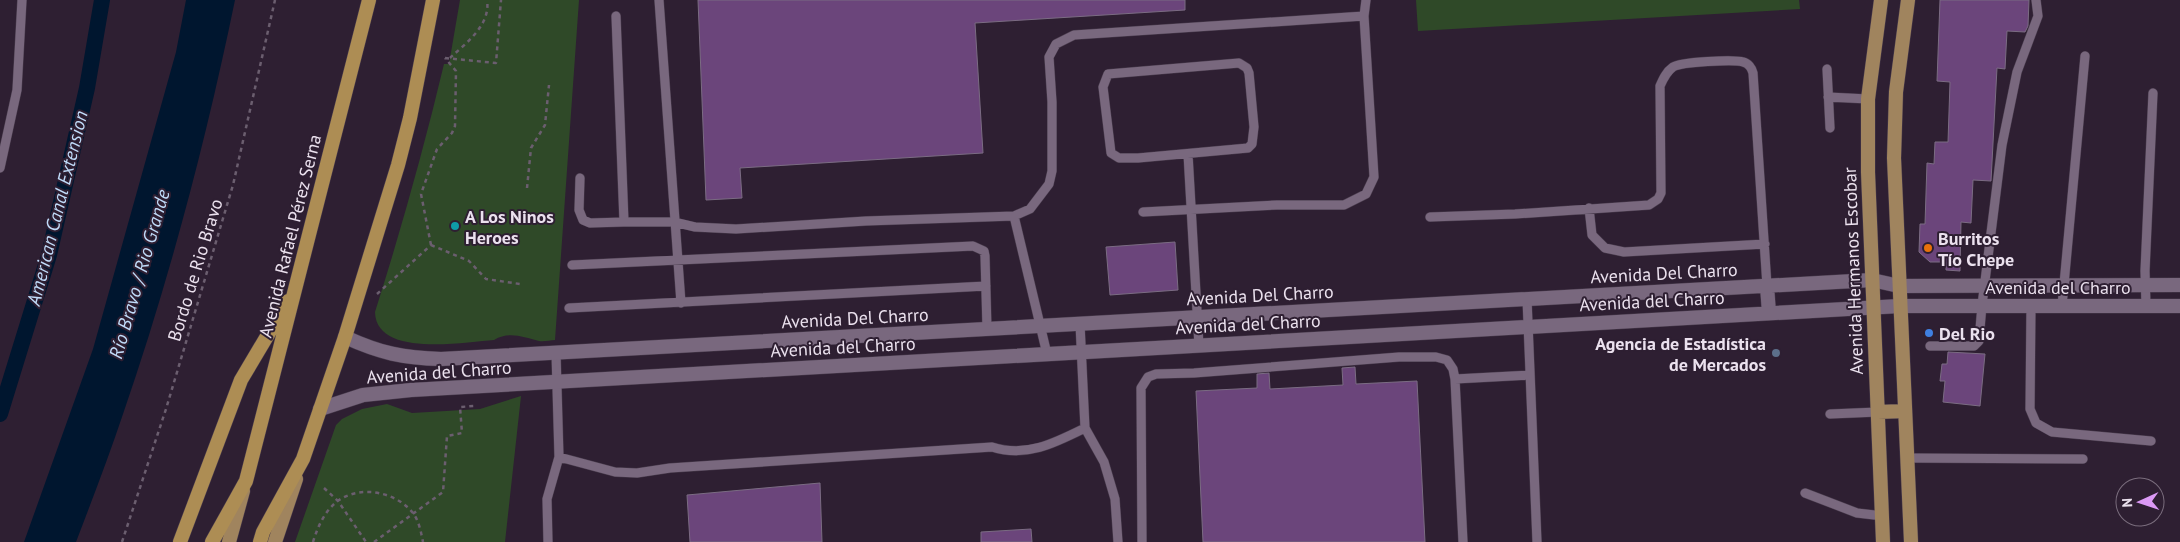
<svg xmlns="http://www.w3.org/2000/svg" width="2180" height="542" viewBox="0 0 2180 542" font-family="'PT Sans',sans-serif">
	<rect width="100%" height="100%" fill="#2e1f32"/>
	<path fill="#2f4928" d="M460,0H579L555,340C550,340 544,342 539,341C523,337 509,331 494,340C464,342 376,358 375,312C401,230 424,148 444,64H449Z
		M1416,0H1799L1800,9L1418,31Z
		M521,396L505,542H295L336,425L342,419L362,409L387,404L412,413L480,409Z"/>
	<path fill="#00162f" d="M186,0H235C206,141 169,281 122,417C108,459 92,500 76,542H24L93,349L176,52Z"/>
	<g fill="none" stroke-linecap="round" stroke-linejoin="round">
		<path stroke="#00162f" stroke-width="16" d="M0,414L49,255L87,88L102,0"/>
	</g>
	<path fill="#6b457b" stroke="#7b6c83" d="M698,0H1185V10L975,23L983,153L740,168L742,198L706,200Z
		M1940,0H2029L2028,26L2025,32L2007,31L2005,69L1997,68L1991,181L1973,180L1971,223L1961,222L1960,271L1946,270V262H1930L1919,252L1920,224H1925L1927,163L1934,164L1935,142H1948L1950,82L1937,81Z
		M1175,242L1178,290L1110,295L1106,247Z
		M1948,352L1985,354L1980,406L1943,402L1945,381H1940L1942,364H1947Z
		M1355,367L1356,384L1417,381L1425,542H1203L1196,391L1257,388V374L1269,373L1270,389L1343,385L1342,368Z
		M820,483L822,542H690L687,495Z
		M1031,529L1032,542H981V532Z"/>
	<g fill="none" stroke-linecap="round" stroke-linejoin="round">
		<g stroke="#493c4d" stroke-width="10">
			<path id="service" d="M659,0L681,303
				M616,16L624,222H674L695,227L736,229L866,221L1014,216
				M1239,63L1247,68L1249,73L1254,127L1252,144L1248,148L1138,158H1119L1111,153L1103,87L1108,74Z
				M1827,69L1830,128
				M1828,97L1868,99
				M1188,154L1199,346
				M0,168L17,90L22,0
				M580,178L579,210L583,220L590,223L624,222
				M1589,208L1592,235L1605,248L1624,252L1765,244
				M1143,212L1277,205H1344L1366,194L1374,177L1364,16
				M1430,217L1515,214L1649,205L1658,199L1661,193L1660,86C1663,79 1666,72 1673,67C1681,62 1734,59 1743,62C1748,63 1752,68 1753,73L1767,286
				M572,265L973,246L984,251L985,256L987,329
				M1527,299L1537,542
				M2031,306L2030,409L2036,423L2052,432L2151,441
				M2062,306L2085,56
				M2146,306L2145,271L2153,93
				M569,308L986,286
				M1080,324L1085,428L1104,462L1115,499L1118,542
				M1930,346H1974L1979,341L1982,305L2002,145L2017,72L2038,16L2036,0
				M1047,354L1014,216L1030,209L1049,184L1052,171V102L1049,57L1056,44L1074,35L1364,16L1366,0
				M1455,379L1530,375
				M1830,414L1878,412
				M559,457L615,472L637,473L670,468L992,447C1026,458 1055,443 1085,428
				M1907,458L2083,459
				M1805,493L1857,513L1883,516
				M548,542L547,499L559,457L556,353
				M1142,542L1141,388L1148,377L1156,374L1194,373L1399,357H1436L1447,360L1453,369L1455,379L1463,542"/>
		</g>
		<g stroke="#493c4d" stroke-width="15">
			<path id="tertiary" d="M1767,286L1769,313
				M345,337C380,353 403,358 441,359L1872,280L1899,286L2180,285
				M320,409L363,395L411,390L1900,306H2180"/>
		</g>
		<g stroke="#493c4d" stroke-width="15">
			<path id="primary" d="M1881,0L1868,99V172L1883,542
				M1908,0L1896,92L1894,158L1911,542
				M1878,412L1905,411
				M229,542L243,491
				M275,542L296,479"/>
		</g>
		<g stroke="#493c4d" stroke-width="15">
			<path id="trunk" d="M180,542L241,380L288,301
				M212,542L246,481L369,0
				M260,542L263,532L303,459L345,337L398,165L410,118L433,0"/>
		</g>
		<path stroke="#6b5e6f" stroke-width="2.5" stroke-dasharray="4 4" stroke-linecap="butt" d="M445,58L496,63L501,0
			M450,58C466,43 491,25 487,0
			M527,188L531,148L545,125L549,85
			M431,245L421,194L437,149L452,133L455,126L456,71L445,58
			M431,245L469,261L486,279L520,284
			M377,294L431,245
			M324,488L338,501L366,542
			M122,542L166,409L233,185L275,0
			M313,542C318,526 325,510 339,500C362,485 396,492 413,513C419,521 421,532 423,542
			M374,542L443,492L447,436L462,433L460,407L474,406"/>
		<use href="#service" stroke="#79687e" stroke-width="9"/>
		<use href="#tertiary" stroke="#79687e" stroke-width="14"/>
		<use href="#primary" stroke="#a0845e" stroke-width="14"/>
		<use href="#trunk" stroke="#ad8d54" stroke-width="14"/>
	</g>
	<circle fill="#0f9aa8" stroke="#2e1f32" stroke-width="2" cx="455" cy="226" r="5"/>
	<circle fill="#e8710a" stroke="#2e1f32" stroke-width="2" cx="1928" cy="248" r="5"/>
	<circle fill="#3f7fe0" stroke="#2e1f32" stroke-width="2" cx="1929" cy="333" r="5"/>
	<circle fill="#5c6f8a" stroke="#2e1f32" stroke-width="2" cx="1776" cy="353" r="5"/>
	<g text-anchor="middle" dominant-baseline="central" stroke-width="4" stroke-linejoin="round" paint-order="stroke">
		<g font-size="18" font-weight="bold" fill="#ebe1ee" stroke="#2e1f32" text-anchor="start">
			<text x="465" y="216">A Los Ninos<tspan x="465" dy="21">Heroes</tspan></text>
			<text x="1938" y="238">Burritos<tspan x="1938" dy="21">Tío Chepe</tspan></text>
			<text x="1939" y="333">Del Rio</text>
			<text x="1766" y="343" text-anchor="end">Agencia de Estadística<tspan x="1766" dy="21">de Mercados</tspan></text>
		</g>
		<g font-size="18" fill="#ebe1ee" stroke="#2e1f32">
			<text transform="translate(290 236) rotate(-76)">Avenida Rafael Pérez Serna</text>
			<text transform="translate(195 270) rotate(-73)">Bordo de Rio Bravo</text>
			<text transform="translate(1853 271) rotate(-92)">Avenida Hermanos Escobar</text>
			<text transform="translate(1664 273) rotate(-3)">Avenida Del Charro</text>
			<text x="2058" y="287">Avenida del Charro</text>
			<text transform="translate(1260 295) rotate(-3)">Avenida Del Charro</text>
			<text transform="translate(1652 301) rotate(-3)">Avenida del Charro</text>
			<text transform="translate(855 318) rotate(-3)">Avenida Del Charro</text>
			<text transform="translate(1248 324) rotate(-3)">Avenida del Charro</text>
			<text transform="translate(843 347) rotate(-3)">Avenida del Charro</text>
			<text transform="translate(439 372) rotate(-4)">Avenida del Charro</text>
		</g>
		<g font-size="19" font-style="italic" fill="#c0dbf9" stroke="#2e1f32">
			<text transform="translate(57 208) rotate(-76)">American Canal Extension</text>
			<text transform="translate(139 274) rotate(-74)">Río Bravo / Rio Grande</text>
		</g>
	</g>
	<g transform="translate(2140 502) rotate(267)"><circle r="24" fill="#2e1f32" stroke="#7a6d7d"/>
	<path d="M0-4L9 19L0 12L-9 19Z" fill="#db99f5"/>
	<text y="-8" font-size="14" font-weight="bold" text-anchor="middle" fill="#ebe1ee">N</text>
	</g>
</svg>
